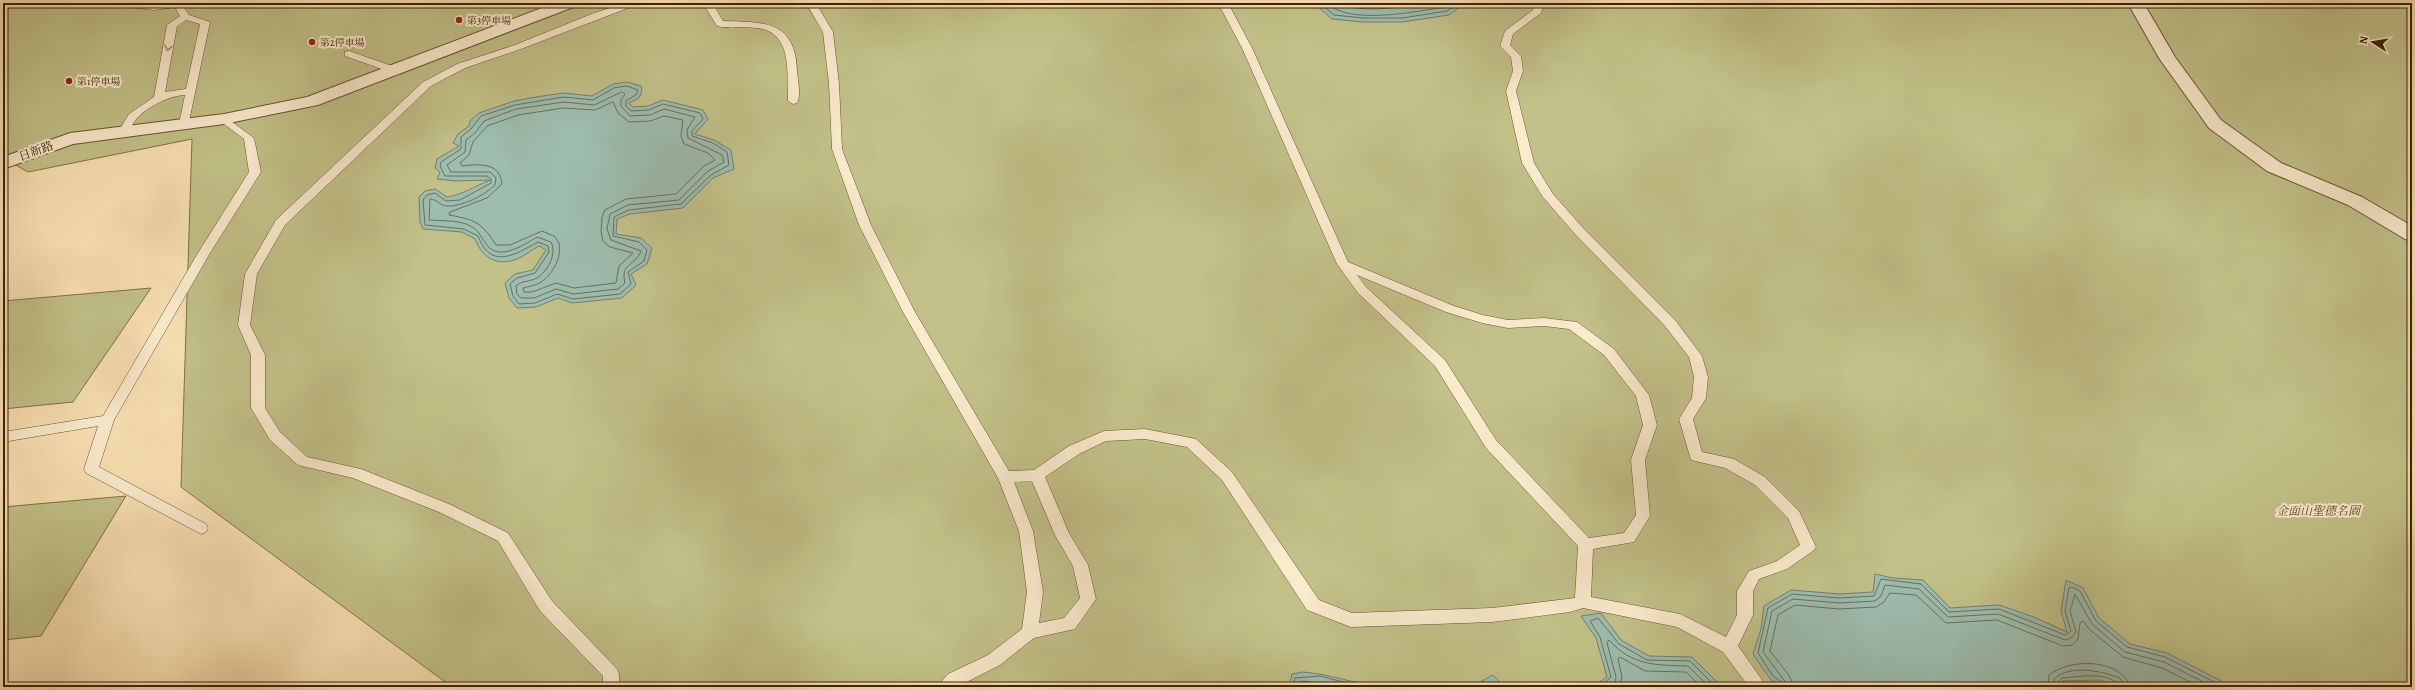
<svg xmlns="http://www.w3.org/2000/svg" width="2415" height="690" viewBox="0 0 2415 690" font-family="Alegreya,'Noto Serif TC',serif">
	<rect width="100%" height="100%" fill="#f8e0b2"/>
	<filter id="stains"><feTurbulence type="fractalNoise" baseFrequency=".005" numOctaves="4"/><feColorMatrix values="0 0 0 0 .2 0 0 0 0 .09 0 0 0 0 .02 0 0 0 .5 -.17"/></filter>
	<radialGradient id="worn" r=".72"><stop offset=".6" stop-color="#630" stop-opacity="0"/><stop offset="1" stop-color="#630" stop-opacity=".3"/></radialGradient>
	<path fill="#c2c189" stroke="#807048" d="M3,3H2412V687H452L181,487L192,139L28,172L3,158Z
		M151,288L73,402L3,409V301Z
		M126,496L41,636L3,640V507Z"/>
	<path fill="#9dbdae" stroke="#777e6c" d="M1314,3H1465L1449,15L1402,22H1363L1332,19Z
		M627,82L641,86L642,91L639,98L629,103L633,107L648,106L663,100L703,110L708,119L695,134L714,140L731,150L734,169L713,178L683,208L630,214L617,219L616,234L641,238L652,248L647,264L631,274L636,285L622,298L572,303L558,298L536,307L517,308L509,298L505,283L515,274L533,270L546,250L539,246C531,250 522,258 514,260C495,266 482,257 475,239L462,232L423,229L420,222L419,197L425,191L435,189L447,197C462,195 475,186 490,180L455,181L437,179L440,172L435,168L437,159L459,146L453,143L458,134L469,126L470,121L479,113L514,101L536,97L564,93L592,96L613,84Z
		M1875,574L1893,578L1923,580L1950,608L1999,605L2034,617L2067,632L2061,611L2066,580L2083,588L2099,618L2130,644L2167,653L2233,687H2121L2100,680L2062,681L2064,687H1782L1770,679L1753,654L1761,629L1764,606L1791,590L1840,594L1873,592Z
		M1601,613L1621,640L1649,656L1692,657L1722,687H1593L1607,677L1596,638L1581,616Z
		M1303,672C1329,674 1353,683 1379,687C1398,689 1418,684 1438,687H1289L1292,674Z
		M1493,675L1504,687H1471Z"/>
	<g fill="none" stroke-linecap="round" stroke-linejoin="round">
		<path stroke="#6e6e5b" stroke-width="1" d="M1320,3L1334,15L1363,18H1402L1447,11L1459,3
			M1327,3C1349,26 1417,11 1446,7L1450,3
			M1336,3C1364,14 1400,7 1429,3
			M627,86L638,90L636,95L626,101V106L631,111L649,110L663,104L700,113L703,119L692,131V136L713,143L727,152L729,165L711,175L681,204L629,210L614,217L613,236L639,242L647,250L644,261L628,272L631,284L620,294L573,299L557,294L535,303L519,304L513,296L510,284L517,278L535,273L549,252L548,246L538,242C514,255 491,270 478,236L464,229L425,225L423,200L427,195L435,193L446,201L460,200L491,183V179L487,176H445L440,166L441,162L461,149V137L471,129L481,116L515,105L564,97L593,100L614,88Z
			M622,92L625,94L621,100V106L630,116L650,115L664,109L695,117L687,130L688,138L722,155L724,162L708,171L679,200L628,205L610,214L607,229L611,240L641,251C635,266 620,263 625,283L618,289L573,294L556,289L534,298H521L517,294L516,286C522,280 530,282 537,278C548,271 557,254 551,242L537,237C525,244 499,262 487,245C480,236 479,229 466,224C455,220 440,221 429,220L430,199C437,199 440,206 447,206C462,207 485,195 495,185L496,178L490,172H451L447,165L465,152L466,140L475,133L484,121L516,109L564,102L594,105Z
			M613,102L618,113L629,122L650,121L664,116L683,120L681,136L684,144L708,153L715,160L704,166L676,194L626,199L605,210L602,217L601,232L603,241L610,247L633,253L619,266L616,283L574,288L556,283L532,292H524L523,288C529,286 536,286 541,282C553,274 562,257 559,243L554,236L542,231L510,245H496C481,222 476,220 449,215L450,212L487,198L502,184C500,162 479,164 462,166L460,163L469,155L473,142L487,126L518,115L563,108L595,110Z
			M1293,687L1295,678L1320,676L1363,687
			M1298,687L1299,682L1304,681L1342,687
			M1600,687L1611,677L1600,637L1590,621L1598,618L1619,644L1647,660L1690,661L1716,687
			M1609,687L1615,683L1616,677L1607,643L1609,640C1632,666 1656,665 1688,666L1709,687
			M1619,687L1622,677L1618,659L1620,657L1645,671L1686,672L1701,687
			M1784,687L1783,683L1773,676L1758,653L1768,608L1792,594L1839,598L1874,596L1881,579L1921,584L1949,612L1999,609L2065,635L2071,631L2065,611L2069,588L2072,587L2080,591L2096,621L2127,647L2165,657L2224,687
			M1789,687L1763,652L1772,611L1793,599L1839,603L1875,601L1881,596L1885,585L1919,589L1948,617L1998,614L2065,640L2071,638L2076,632L2070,611L2075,594L2092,624L2125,652L2164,662L2213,687
			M1795,687L1788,674L1770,651L1778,615L1795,605L1839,609L1876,607L1884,602L1890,593L1916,595L1946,623L1997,620L2063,646L2072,645L2078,639L2080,623L2083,621L2089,629L2123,657L2162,668L2200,687
			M2048,687L2049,675C2070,658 2120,658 2131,687
			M2054,687V679C2070,664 2101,671 2120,678L2125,687
			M2060,687L2058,682L2062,678C2079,677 2110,670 2120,687"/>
		<g stroke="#6c5032" stroke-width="1">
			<path id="lane" d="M116,3H191L183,6L189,15L210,22L188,126L184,127L179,124L185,95C168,96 149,106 137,118C133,123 130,129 127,134H119L118,132L129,114L154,97L167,25L180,16L175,7L154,10L121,6ZM186,20L200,24L186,89L165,92L177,26Z
				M626,3H641L521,49L465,68L431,86L285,225L257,274L250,325L265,355V408L280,432L307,457L361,469L449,504L508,533L552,601L617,669L619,674V687H603V676L540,611L498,541L439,512L353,478L298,465L270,440L251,408V355L238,325L245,274L276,220L423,82L457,64L515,45L594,13Z
				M699,3L713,4L723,21C765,22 796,21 797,72C798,81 801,96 797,103L793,104L788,101C787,74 793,32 757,28C743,26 729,29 717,26L706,8Z
				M806,3H816L833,32L839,84L842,149L871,225L915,312L1009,471L1034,470L1069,446L1104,431L1145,429L1191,438L1196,439L1232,472L1319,600L1352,613L1492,608L1575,598L1578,546L1486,448L1435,366L1358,293L1337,264L1242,48L1218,3H1228L1252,48L1348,262L1454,306L1483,315L1508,320L1544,318L1577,322L1614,349L1649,395L1657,425L1645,460L1650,516L1634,542L1593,549L1591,597L1680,614L1726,637L1737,615V591L1749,571L1777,561L1800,545L1788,518L1755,485L1725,468L1691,460L1679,419L1692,398L1694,377L1689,357L1665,326L1575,234L1542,196L1522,163L1506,91L1513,71L1511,57L1500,46L1505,31L1533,10L1534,3H1544L1541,13L1513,34L1510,45L1521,56L1523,71L1516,91L1534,163L1553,194L1583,228L1675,320L1702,356L1708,377L1706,398L1693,419L1702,452L1734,459L1765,477L1799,511L1816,547L1813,551L1787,569L1759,579L1753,591V615L1738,646L1767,687H1749L1723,652L1677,627L1583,608L1570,612L1492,622L1351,627L1307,610L1222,480L1187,447L1145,439L1106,441L1079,454L1045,477L1069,533L1088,565L1096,599L1075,629L1034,638L1000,665L957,687H937L948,674L988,655L1022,629L1027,592L1019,531L998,478L903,312L859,225L832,149L829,84L823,32ZM1357,275L1446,312L1482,323L1508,328L1544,326L1569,329L1604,355L1636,396L1643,425L1631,460L1636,515L1624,533L1589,538L1496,440L1445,360L1366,287ZM1032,481L1055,535L1073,566L1080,598L1064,618L1039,623L1043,592L1033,531L1014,482Z
				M349,51L398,68L399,70L398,72H390L345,56V52Z
				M224,116L254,138L261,172L210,253L114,420L99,467L206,524L208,528L206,532L201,534L86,473L84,469L98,426L3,442V432L103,416L198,253L249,172L244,139L220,121V117Z"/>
		</g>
		<g stroke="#6c5032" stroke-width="2">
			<path id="street" d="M555,3H578L576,6L318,105L224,124L73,144L3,169V157L70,133L224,114L307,97Z
				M2131,3H2147L2146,7L2175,57L2221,120L2281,163L2362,197L2412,226V241L2405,239L2348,205L2267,171L2209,128L2159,58L2130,7Z"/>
		</g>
		<use href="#lane" fill="#faebcd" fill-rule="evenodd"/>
		<use href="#street" fill="#faebcd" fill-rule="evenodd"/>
	</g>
	<defs><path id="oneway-chevron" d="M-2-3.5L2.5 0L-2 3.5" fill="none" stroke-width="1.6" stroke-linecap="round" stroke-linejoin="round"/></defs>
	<use stroke="#a59074" href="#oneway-chevron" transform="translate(168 48) rotate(100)"/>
	<g fill="#8f2418" stroke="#faebcd" stroke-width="1.5">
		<circle cx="459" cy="20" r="4"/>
		<circle cx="312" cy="42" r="4"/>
		<circle cx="69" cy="81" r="4"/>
	</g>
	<g text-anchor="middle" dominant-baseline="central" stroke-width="4" stroke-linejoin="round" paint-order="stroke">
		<g font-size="10" fill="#3e2008" stroke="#faebcd" text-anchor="start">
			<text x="467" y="20">第3停車場</text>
			<text x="320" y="42">第2停車場</text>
			<text x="77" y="81">第1停車場</text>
		</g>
		<g font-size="12" fill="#3e2008" stroke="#faebcd">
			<text transform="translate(36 151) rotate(-20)">日新路</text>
		</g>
		<g font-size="12" font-style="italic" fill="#5f4828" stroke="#faebcd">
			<text x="2318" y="511">金面山聖德名園</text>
		</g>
	</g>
	<rect width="2415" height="690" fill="none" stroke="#f8e0b2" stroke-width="16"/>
	<rect x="4" y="4" width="2407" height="682" fill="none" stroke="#3e2008" stroke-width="2"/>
	<rect x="8" y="8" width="2399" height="674" fill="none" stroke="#3e2008"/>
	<g transform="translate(2373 42) rotate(282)" stroke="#faebcd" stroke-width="3" paint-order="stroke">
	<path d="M0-3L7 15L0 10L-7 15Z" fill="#3e2008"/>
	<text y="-6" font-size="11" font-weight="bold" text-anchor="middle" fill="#3e2008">N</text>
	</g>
	<rect width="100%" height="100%" filter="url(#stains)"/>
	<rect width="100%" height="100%" fill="url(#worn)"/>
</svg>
